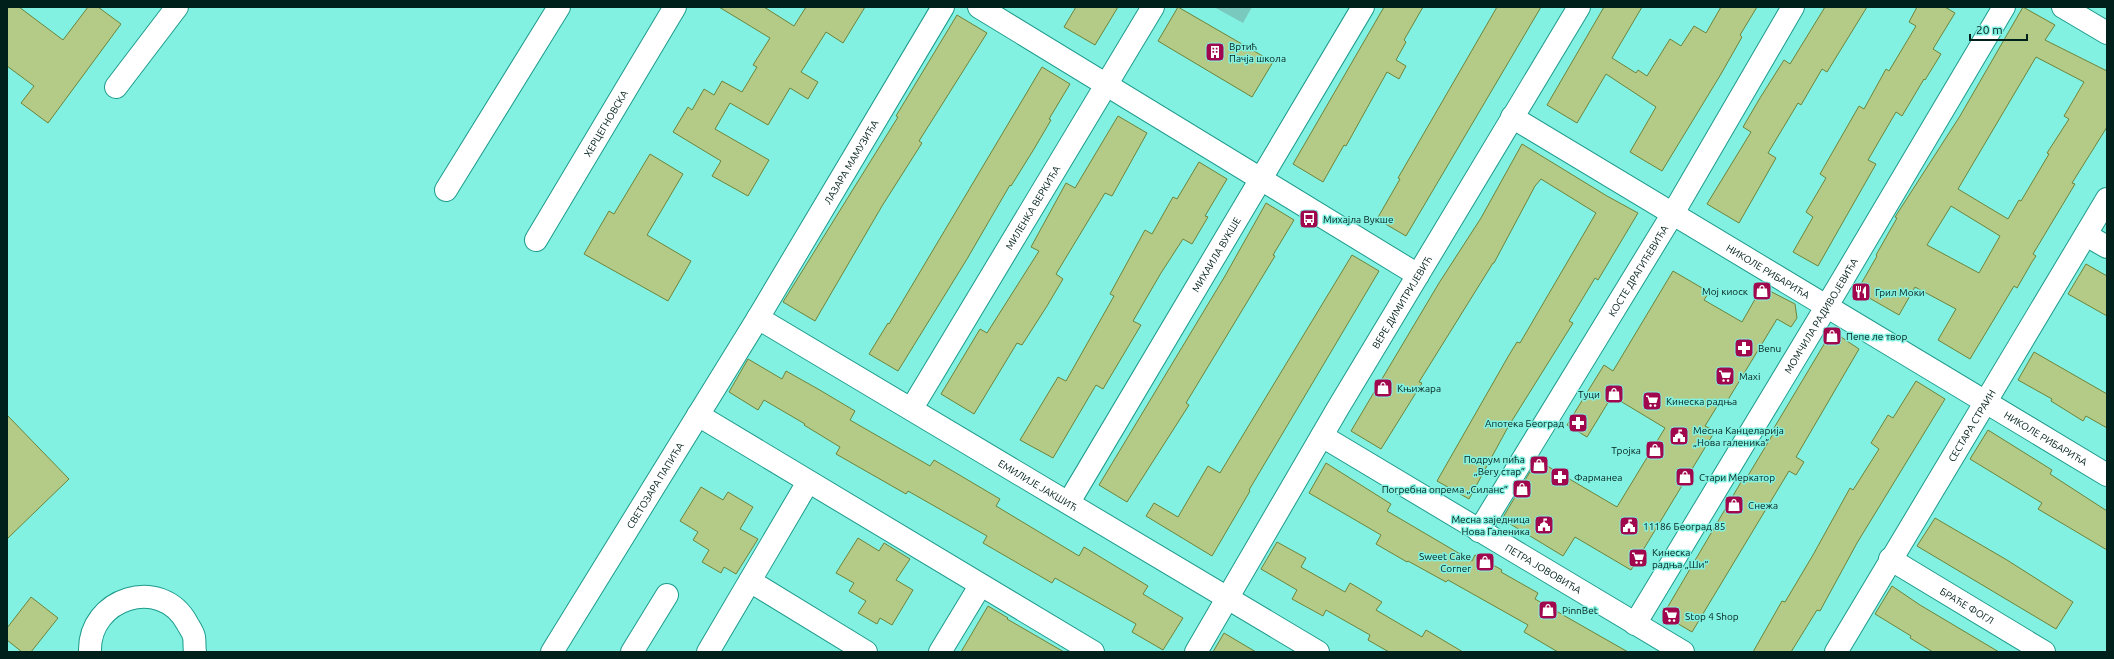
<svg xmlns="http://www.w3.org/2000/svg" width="2114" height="659" viewBox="0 0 2114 659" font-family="Ubuntu,sans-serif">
	<rect width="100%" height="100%" fill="#83f1e1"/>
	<path fill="#7ac9be" d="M1214,7H1252L1243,23Z"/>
	<path fill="#b4cb88" stroke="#6d843a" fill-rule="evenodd" d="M7,7H19L63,40L88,7H98L121,24L48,123L21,103L34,86L7,66Z
		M719,7H764L794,26L806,7H865L843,43L826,32L801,72L818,82L808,99L790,88L768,125L730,103L715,129L769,160L748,196L712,176L721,161L673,132L688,107L692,110L704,89L714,95L722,81L742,92L757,67L753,65L770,38Z
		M1076,7H1118L1095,45L1064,27Z
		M1178,7L1273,62L1252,97L1158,41Z
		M1384,7H1423L1404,40L1406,42L1396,60L1406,66L1399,79L1387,72L1346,146L1344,145L1323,182L1293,164Z
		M1497,7H1541L1406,236L1377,219L1400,179L1398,178Z
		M1604,7H1642L1612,58L1636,73L1638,70L1647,76L1670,39L1681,46L1694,26L1706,33L1721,7H1757L1740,35L1742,37L1721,74L1662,171L1630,152L1656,107L1606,74L1577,123L1547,105Z
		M1825,7H1867L1827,72L1822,69L1801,105L1798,103L1768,153L1776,158L1739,223L1707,204L1751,132L1743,127L1760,98L1784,60L1790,64Z
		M1917,7H1945L1955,13L1933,49L1941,54L1925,80L1924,79L1902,116L1896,112L1868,160L1876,164L1818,266L1793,252L1813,217L1806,212L1826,178L1820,174L1859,106L1864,109L1886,69L1889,71L1916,26L1909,22Z
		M2023,7L2055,25L2045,40L2107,71V127L2072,183L2075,184L2033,254L2036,256L2032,262L2017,288L2014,286L1970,359L1938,340L1956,309L1915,287L1899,315L1857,291L1877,256L1876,255L1897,218L1895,217L1960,116ZM2036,57L2084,82L2064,116L2069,119L2047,153L2049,154L2021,201L2019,200L2008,219L1958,189ZM1951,206L2000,236L1979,273L1927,245Z
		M957,15L987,33L919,141L922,143L882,206L815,321L783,302L898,117L896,116Z
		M1042,67L1070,84L1049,119L1051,120L1034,149L1011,186L1010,185L967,259L898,371L869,354L888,323L889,324Z
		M1118,116L1147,133L1112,196L1105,193L1056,274L1063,279L1047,306L1022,345L1017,343L974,414L941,394L980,329L987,333L1039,251L1031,247L1066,183L1075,188Z
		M1522,144L1607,196L1638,213L1598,280L1595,278L1569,321L1573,323L1508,427L1469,499L1437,481L1509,355L1517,342L1520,343L1596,213L1541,179L1535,186L1494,263H1493L1419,382L1422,383L1381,449L1351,431L1439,283L1481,218Z
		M650,154L683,174L647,235L691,261L668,301L584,254L609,211L614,214Z
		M1199,162L1227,179L1205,216L1208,217L1192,244L1183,239L1161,273L1133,321L1141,325L1103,389L1096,385L1053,458L1020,440L1058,377L1066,381L1114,296L1110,294L1145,230L1152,234L1173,197L1177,199Z
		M1266,203L1294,220L1273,255L1275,256L1258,284L1186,403L1189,405L1127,502L1099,485L1225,276Z
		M1352,255L1379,271L1249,490L1250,491L1212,556L1146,516L1154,503L1178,517L1208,466L1220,473Z
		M2086,264L2107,276V316L2068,294Z
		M1673,271L1709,292L1704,300L1742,322L1762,287L1795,304L1797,318L1791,327L1777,319L1726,403L1721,400L1705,426L1715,431L1631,570L1575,537L1563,556L1502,519L1537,460L1617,507L1665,428L1612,396L1587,437L1567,425L1604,365L1613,371Z
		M1832,331L1859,349L1796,457L1804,462L1796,475L1789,471L1692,632L1663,615L1744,477L1746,479L1773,434L1771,433Z
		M2034,352L2107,394V428L2086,416L2083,421L2051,401L2052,399L2018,380Z
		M748,359L782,379L786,371L818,389L855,411L850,420L930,466L934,460L1000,499L996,506L1079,556L1084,547L1148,586L1143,594L1183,618L1163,650L1132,632L1136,624L1055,578L1052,583L983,543L987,536L908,491L906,494L836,454L840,447L804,425L805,424L764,400L758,410L729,392Z
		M1916,381L1945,399L1857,543L1820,611L1817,610L1791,652H1753L1782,601L1785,602L1813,555L1850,488L1853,490L1879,449L1871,443L1888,415L1893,418Z
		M7,415L69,479L7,539Z
		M1988,430L2052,470L2050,474L2107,511V550L2038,509L2042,503L1970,459Z
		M1326,463L1391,504L1387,511L1472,561L1475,555L1502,570L1501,572L1538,593L1535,599L1628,652H1558L1524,632L1528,625L1448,580L1446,582L1408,561L1407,562L1376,544L1381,535L1309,493Z
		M701,487L723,500L728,492L753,507L740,529L758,539L736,574L724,567L721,573L702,562L709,550L693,540L698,532L680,521Z
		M1935,518L2007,560L2073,602L2056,629L1917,546Z
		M858,538L879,551L884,543L910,559L896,580L913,590L892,625L880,618L877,624L858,613L866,601L849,591L854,583L836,573Z
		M1277,542L1306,558L1301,567L1345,592L1350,583L1382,602L1376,610L1422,637L1426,630L1463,652H1389L1368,640L1370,635L1326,610L1323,616L1292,599L1297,590L1261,569Z
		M1892,586L1920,605L1999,652H1933L1910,638L1911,636L1875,614Z
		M31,597L58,618L31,652H22L7,640V628Z
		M988,606L1008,618L1007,619L1064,652H961Z
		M1224,633L1256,652H1213Z"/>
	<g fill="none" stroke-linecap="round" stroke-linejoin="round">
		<g stroke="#1d9b8d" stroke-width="24">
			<g id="minor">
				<path d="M979,7L1418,275"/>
				<path d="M2063,7L2107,33"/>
				<path d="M116,87L177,7"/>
				<path id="s1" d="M1512,117L2107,475"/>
				<path d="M446,190L559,7"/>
				<path d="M2086,235L2107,247"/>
				<path id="s2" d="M536,240L675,7"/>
				<path id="s3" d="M758,318L1318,652"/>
				<path id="s4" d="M912,408L1153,7"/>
				<path d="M698,415L1093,652"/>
				<path id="s5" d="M1322,436L1683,652"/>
				<path id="s6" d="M1069,502L1363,7"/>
				<path id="s7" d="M1479,531L1672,215L1793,7"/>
				<path id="s8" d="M1890,559L2044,652"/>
				<path d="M750,581L866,652"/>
				<path id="s9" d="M1635,624L1837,289L2004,7"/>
				<path d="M90,652C88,598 161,575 187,623C189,627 193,632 194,637C195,641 194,647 195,652"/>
				<path id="s10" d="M552,652L758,318L943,7"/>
				<path d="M632,652L667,595"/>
				<path d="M708,652L808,482"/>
				<path d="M940,652L980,586"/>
				<path id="s11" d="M1196,652L1338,408L1579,7"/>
				<path id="s12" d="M1836,652L2107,199"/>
			</g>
		</g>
		<use href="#minor" stroke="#fff" stroke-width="22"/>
	</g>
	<defs>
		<g id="building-square" transform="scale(1)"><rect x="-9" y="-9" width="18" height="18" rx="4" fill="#a0074c" stroke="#83f1e1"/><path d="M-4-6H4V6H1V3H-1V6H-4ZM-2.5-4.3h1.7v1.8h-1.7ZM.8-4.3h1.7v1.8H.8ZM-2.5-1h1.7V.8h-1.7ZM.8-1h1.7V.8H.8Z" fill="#fff"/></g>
		<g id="bus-square" transform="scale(1)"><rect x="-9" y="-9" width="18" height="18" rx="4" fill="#a0074c" stroke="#83f1e1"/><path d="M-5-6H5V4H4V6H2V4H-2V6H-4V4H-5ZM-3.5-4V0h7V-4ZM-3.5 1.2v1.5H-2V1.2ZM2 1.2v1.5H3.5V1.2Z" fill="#fff"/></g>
		<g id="shop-square" transform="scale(1)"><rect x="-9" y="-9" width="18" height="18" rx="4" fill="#a0074c" stroke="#83f1e1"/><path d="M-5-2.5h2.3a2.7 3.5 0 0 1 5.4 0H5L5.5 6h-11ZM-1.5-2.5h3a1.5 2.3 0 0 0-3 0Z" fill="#fff"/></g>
		<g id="restaurant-square" transform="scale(1)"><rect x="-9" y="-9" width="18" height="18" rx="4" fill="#a0074c" stroke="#83f1e1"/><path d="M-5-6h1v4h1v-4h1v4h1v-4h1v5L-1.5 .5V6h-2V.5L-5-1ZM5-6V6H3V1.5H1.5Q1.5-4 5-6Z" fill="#fff"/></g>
		<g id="pharmacy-square" transform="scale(1)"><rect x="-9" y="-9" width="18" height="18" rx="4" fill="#a0074c" stroke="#83f1e1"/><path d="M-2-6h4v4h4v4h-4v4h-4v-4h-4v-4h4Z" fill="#fff"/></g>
		<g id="supermarket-square" transform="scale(1)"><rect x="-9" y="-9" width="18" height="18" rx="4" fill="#a0074c" stroke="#83f1e1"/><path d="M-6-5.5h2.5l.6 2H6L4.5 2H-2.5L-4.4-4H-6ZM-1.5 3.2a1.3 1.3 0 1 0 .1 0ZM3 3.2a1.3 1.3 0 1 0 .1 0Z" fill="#fff"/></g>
		<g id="civic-square" transform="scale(1)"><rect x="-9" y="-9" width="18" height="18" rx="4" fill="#a0074c" stroke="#83f1e1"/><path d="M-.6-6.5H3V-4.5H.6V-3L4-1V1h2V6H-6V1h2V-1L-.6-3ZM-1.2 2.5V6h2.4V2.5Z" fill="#fff"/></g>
	</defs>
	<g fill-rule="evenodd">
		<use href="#building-square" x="1215" y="52"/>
		<use href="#bus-square" x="1309" y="219"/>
		<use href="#shop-square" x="1762" y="291"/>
		<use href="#restaurant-square" x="1861" y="292"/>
		<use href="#shop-square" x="1832" y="336"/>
		<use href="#pharmacy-square" x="1744" y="348"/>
		<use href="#supermarket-square" x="1725" y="376"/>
		<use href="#shop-square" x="1383" y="388"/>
		<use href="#shop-square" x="1614" y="394"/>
		<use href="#supermarket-square" x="1652" y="401"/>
		<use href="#pharmacy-square" x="1578" y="423"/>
		<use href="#civic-square" x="1679" y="436"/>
		<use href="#shop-square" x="1655" y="450"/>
		<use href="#shop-square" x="1539" y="465"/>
		<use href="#pharmacy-square" x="1560" y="477"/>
		<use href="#shop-square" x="1685" y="477"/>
		<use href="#shop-square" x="1522" y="489"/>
		<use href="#shop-square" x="1734" y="505"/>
		<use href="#civic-square" x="1544" y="525"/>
		<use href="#civic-square" x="1629" y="526"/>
		<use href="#supermarket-square" x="1638" y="558"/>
		<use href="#shop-square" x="1485" y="562"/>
		<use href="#shop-square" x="1548" y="610"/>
		<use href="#supermarket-square" x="1671" y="616"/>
	</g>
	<g text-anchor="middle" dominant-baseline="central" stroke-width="3" stroke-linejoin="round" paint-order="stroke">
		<g font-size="10" fill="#00201c" stroke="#83f1e1" text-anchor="start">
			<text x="1229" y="46">Вртић<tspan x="1229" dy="12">Пачја школа</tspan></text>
			<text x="1323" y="219">Михајла Вукше</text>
			<text x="1748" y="291" text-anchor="end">Мој киоск</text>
			<text x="1875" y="292">Грил Моки</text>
			<text x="1846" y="336">Пепе ле твор</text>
			<text x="1758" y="348">Benu</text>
			<text x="1739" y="376">Maxi</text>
			<text x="1397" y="388">Књижара</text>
			<text x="1600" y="394" text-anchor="end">Туци</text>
			<text x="1666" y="401">Кинеска радња</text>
			<text x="1564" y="423" text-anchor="end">Апотека Београд</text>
			<text x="1693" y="430">Месна Канцеларија<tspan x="1693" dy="12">„Нова галеника”</tspan></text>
			<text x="1641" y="450" text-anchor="end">Тројка</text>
			<text x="1525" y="459" text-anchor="end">Подрум пића<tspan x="1525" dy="12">„Вегу стар”</tspan></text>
			<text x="1574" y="477">Фарманеа</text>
			<text x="1699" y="477">Стари Меркатор</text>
			<text x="1508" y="489" text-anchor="end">Погребна опрема „Силанс”</text>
			<text x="1748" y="505">Снежа</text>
			<text x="1530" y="519" text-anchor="end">Месна заједница<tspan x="1530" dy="12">Нова Галеника</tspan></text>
			<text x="1643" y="526">11186 Београд 85</text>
			<text x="1652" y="552">Кинеска<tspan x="1652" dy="12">радња „Ши”</tspan></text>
			<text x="1471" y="556" text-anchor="end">Sweet Cake<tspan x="1471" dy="12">Corner</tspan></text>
			<text x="1562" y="610">PinnBet</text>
			<text x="1685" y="616">Stop 4 Shop</text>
		</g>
		<g font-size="10" fill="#00201c" stroke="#83f1e1">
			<text stroke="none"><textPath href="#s2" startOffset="136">ХЕРЦЕГНОВСКА</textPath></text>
			<text stroke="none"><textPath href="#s10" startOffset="574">ЛАЗАРА МАМУЗИЋА</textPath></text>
			<text stroke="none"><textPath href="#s4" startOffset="234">МИЛЕНКА ВЕРКИЋА</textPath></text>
			<text stroke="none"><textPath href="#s6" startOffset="288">МИХАИЛА ВУКШЕ</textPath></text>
			<text stroke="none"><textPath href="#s7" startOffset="305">КОСТЕ ДРАГИЋЕВИЋА</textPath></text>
			<text stroke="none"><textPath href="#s1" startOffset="299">НИКОЛЕ РИБАРИЋА</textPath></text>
			<text stroke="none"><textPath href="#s11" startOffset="406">ВЕРЕ ДИМИТРИЈЕВИЋ</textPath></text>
			<text stroke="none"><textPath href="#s9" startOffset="360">МОМЧИЛА РАДИВОЈЕВИЋА</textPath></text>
			<text stroke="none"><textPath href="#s12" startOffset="264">СЕСТАРА СТРАИН</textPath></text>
			<text stroke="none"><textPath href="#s1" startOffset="623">НИКОЛЕ РИБАРИЋА</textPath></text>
			<text stroke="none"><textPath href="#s3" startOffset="326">ЕМИЛИЈЕ ЈАКШИЋ</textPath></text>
			<text stroke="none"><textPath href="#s10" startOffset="196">СВЕТОЗАРА ПАПИЋА</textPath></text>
			<text stroke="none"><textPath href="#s5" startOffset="258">ПЕТРА ЈОВОВИЋА</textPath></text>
			<text stroke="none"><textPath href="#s8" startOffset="90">БРАЋЕ ФОГЛ</textPath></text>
		</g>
	</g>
	<rect width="2114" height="659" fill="none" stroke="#00201c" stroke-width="16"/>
	<path d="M1970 34v6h57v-6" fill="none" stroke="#00201c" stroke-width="2"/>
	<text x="1976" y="34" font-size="12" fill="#00201c" stroke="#83f1e1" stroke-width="3" paint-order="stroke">20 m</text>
</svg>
